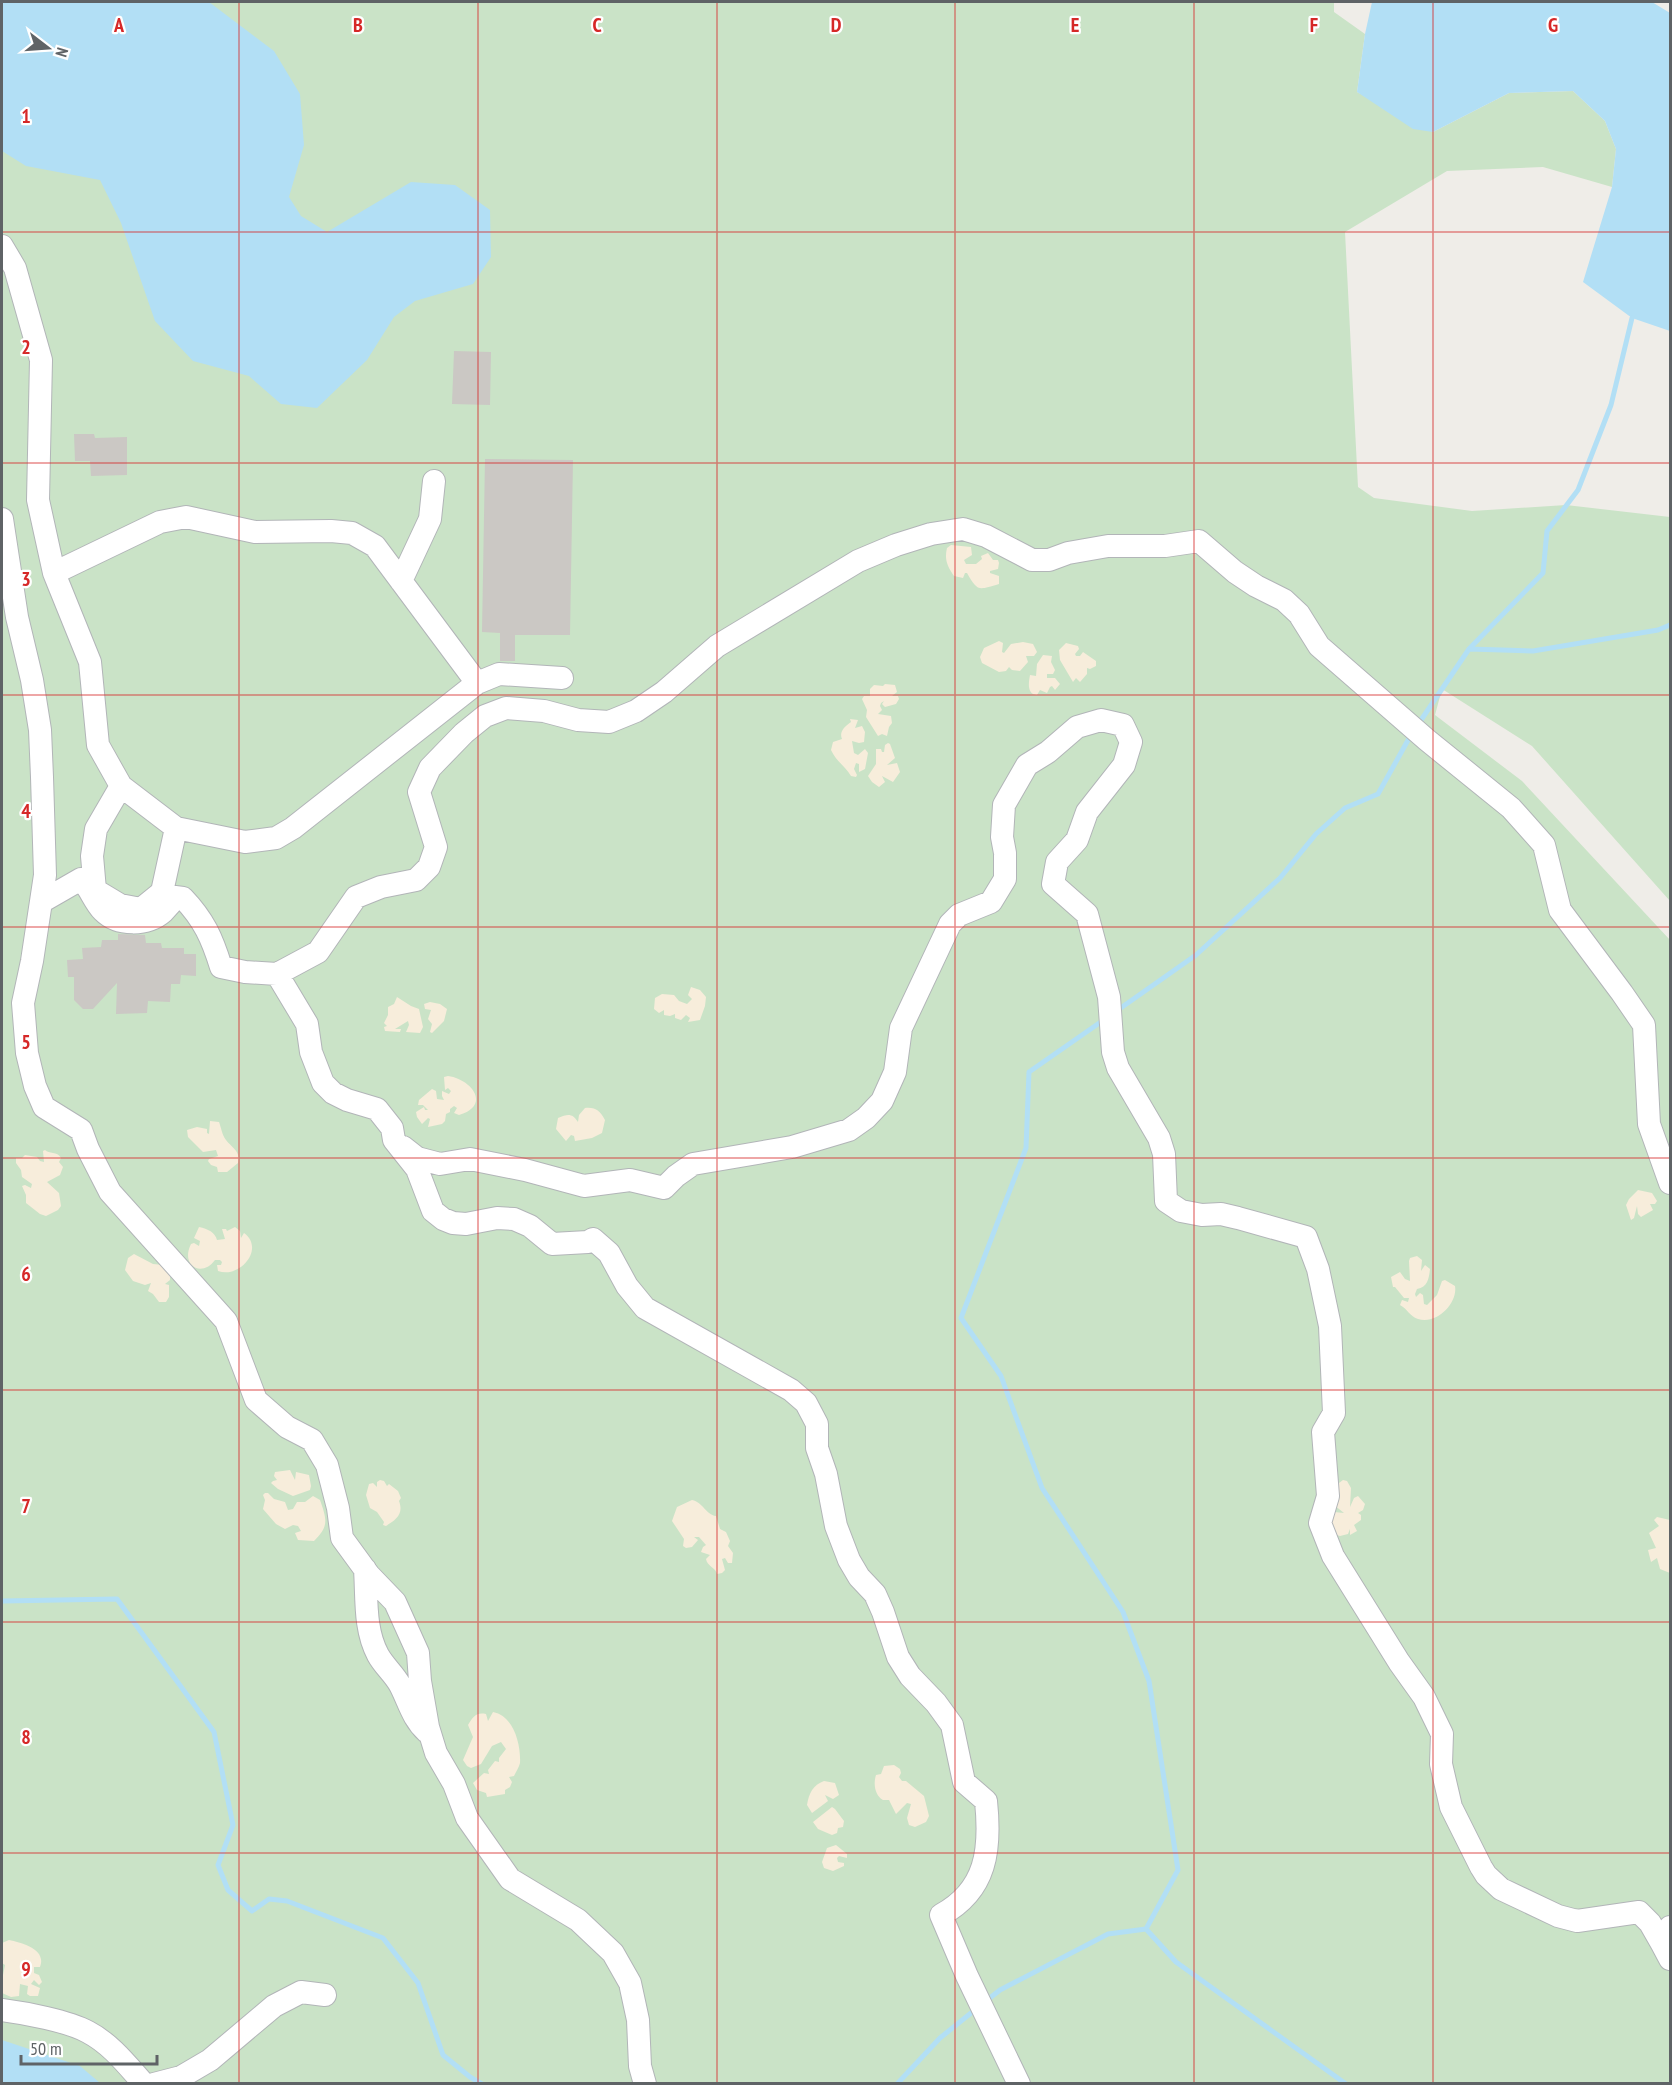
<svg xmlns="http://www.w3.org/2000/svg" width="1672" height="2085" viewBox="0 0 1672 2085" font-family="'PT Sans Narrow',sans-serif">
	<rect width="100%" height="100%" fill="#efede8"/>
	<path fill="#cae3c7" d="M2,2H1334V12L1365,34L1357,92L1433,132L1509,93L1573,91L1605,121L1616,149L1612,187L1543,167L1447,171L1345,232L1358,487L1374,498L1472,511L1566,505L1670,517V901L1532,746L1442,689L1435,715L1522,781L1670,940V2083H2Z"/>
	<path fill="#f7eddb" d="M951,545L971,547L972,555L964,560L966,564H976L982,559L981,556L988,553L993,560H998L999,563L998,569L990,571V573L999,576V584C978,590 978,592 967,573H965L963,578L954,576C948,567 944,560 947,548Z
		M999,641L1003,643L1002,652L1004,653L1011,644L1023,642L1033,644L1037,652L1034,656H1026L1028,662L1020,671L1012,670L1009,667L1006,671L999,672L982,663L980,657L984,648Z
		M1066,643L1078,646L1079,649L1075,654L1076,656H1080L1083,652L1096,661V666L1090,669L1087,668V674L1080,682L1076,678L1073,682L1060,660L1059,650Z
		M1043,655L1052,656L1051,662L1055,670L1053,674H1047V678H1055L1060,684L1055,690L1052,686L1050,687L1047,693L1040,690L1037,695L1033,694C1027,690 1029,681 1030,675L1036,676L1037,664Z
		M885,684L895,685L897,692L892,696H898L899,699L896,704L885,707L882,704L884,701L881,703L880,706L882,710L878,714L891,716L892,723L889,727L887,736L882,734L878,736L866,717L867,710L862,699L864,696H870V689L874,685L883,686Z
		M850,719L858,720L855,728L862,726L865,732L864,742L859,743L852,741L854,753L858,755L865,749L868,753L865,769L859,772V764L856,763L854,769L857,775L856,777L851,776C845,766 836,761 831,750L833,742L842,739C839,732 844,727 851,722Z
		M888,743L890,744L895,758L887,765L897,763L900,772L893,782L882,776L885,782L879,787L872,782L868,776L876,764V749H881L882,752H884L885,745Z
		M691,987L700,990L706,997L705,1006L700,1020L688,1022L690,1018L686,1015L681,1020L675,1018V1014L670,1016L664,1015V1010L659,1013L654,1009L655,998L662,994L674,995L679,1001L687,1004L692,999L688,995Z
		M397,997L411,1006L419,1009L423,1027L420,1033L406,1032L409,1025L408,1021L395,1029H401L400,1032L385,1031L384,1027L387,1026L384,1023L388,1015V1007L394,1004Z
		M430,1002L440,1004L447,1009L444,1021L432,1033L430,1032L432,1024L428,1019L431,1010L425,1009L424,1004Z
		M448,1076C471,1079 492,1105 459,1115L454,1113L457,1108L454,1106L450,1109V1112L446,1114L445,1121L442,1124L428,1127L430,1119L428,1118L422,1124L417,1117L416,1112L424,1107L425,1110H428L423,1105H418L419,1100L432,1089L436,1091L437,1099L444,1100L442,1096V1091L449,1094L451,1091L448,1088L445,1090L444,1077Z
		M585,1108C596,1107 600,1111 605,1120L602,1133L592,1138L575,1141L574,1136L571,1135L566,1141L556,1129L558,1118C568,1114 572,1113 578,1122L579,1115Z
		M210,1121L219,1122C221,1127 222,1135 226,1140C232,1148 241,1151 238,1163L227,1172H218L217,1167L211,1165L208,1161L209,1159L218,1156L216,1150L203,1152L188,1137L187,1130L197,1127L207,1129V1133L209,1134Z
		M45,1150C49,1154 57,1151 61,1158L59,1162L63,1167L60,1175L47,1182L59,1193L61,1206L58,1210L46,1216L40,1214L26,1203V1195L22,1186L25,1185L31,1188L32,1184L22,1177L21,1170L16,1163V1158H22L25,1155L37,1157L40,1161L44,1162L43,1151Z
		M1638,1190L1652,1193L1657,1201L1655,1204H1650L1653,1210L1641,1217L1638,1214L1637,1206L1634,1218L1631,1220L1626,1205L1629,1199Z
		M199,1227C208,1229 215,1232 217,1240L225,1239L222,1229H226L227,1231L235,1227L240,1231L241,1238L244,1233C265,1248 241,1279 218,1271L217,1265H221L222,1262L220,1260H215C202,1278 180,1266 191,1244L194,1243L199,1246L200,1241L194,1238Z
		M134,1254L153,1264L163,1265L170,1273V1280L165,1284L169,1285V1297L166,1302H159L153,1294L148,1291L151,1283L145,1285L133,1281L125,1270L128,1258Z
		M1417,1256L1422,1260L1421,1271L1425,1265L1430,1269C1429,1278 1428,1287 1417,1289L1415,1294L1416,1297L1420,1293L1423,1295L1424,1304L1427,1305L1437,1295L1442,1281L1445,1280L1455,1286C1458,1303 1437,1325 1418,1319C1409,1316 1408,1309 1400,1305L1402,1300L1408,1302L1409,1298H1404L1395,1287H1393L1391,1277L1400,1272L1405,1279L1410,1281L1409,1261L1410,1258Z
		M290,1470L295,1480L296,1472L309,1475L311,1486L310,1490L293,1496L278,1489L271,1483L273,1481L277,1480L274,1476L275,1472Z
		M380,1480L384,1481L387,1486L389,1484L398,1491L401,1498L399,1501C404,1514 396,1520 386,1526L383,1525L384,1522L377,1512L370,1508L366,1495L369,1484L373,1483L377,1487V1482Z
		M1343,1480L1347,1481L1351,1488L1350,1507L1354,1498L1358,1496L1365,1504L1363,1510L1358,1513L1361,1515V1520L1354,1525L1357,1531L1350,1535V1529L1348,1534L1340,1536L1327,1532L1334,1512L1344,1513L1334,1505L1335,1486Z
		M265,1493H268L274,1499L285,1502L288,1510L293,1509L297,1502H305L313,1496L320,1500C327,1520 329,1526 314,1541L298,1540L295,1533L301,1531L298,1526L293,1525L285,1529L276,1524L263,1509L265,1500L263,1495Z
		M692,1500C703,1502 706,1515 716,1516L720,1529L726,1532L730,1541L728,1546L733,1553L732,1563H728L725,1558L722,1559L725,1570L722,1573L717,1574C716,1568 707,1566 706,1559L710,1555L701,1552L703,1547L706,1545L699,1537H694L698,1540L692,1547L686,1548L683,1546L684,1539L672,1521L677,1507Z
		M1657,1517L1670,1520V1573L1660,1569L1657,1558L1651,1562L1648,1550L1656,1548L1649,1533L1659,1526L1654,1520Z
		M493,1712C514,1716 521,1745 520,1763C519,1767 516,1772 514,1776L509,1777L512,1782L510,1787L505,1790V1794L487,1797L486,1793L477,1790L473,1783L484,1773L489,1774L488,1770L495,1761L499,1762V1758L506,1749L501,1742L492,1746L481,1764L471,1768L467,1766L463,1760L473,1737L468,1725C473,1717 476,1712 486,1714L488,1721Z
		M894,1765L900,1769L901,1773L899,1777L902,1781H906L924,1796L929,1816L926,1822L915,1827L909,1825L907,1818L911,1804L907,1803L896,1814L889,1800H883C875,1796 873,1784 876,1775L881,1774L884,1766Z
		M824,1781L835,1783L839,1795L833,1799L825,1795L828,1801L812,1813L807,1805C809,1793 813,1785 824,1781Z
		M832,1807L835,1809L844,1821L843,1827L838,1828L837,1833L832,1835L818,1829L813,1822Z
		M836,1845L847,1854V1858L839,1856L837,1858L838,1862L844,1863V1866L833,1871L824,1868L822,1862L827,1848Z
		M9,1940C22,1943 47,1949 40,1967H34V1973L39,1975L42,1982L39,1985L34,1980L31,1984L40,1988L38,1996H30L27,1994L28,1986L20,1984L19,1996L11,1997L2,1993V1975H3L5,1965L2,1963V1943Z"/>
	<path fill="#b2dff5" d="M2,2H209L274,51L300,94L304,145L289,197L301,216L327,232L411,182L455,185L490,210L491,257L473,284L415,301L394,317L367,360L317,408L281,404L249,376L193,361L155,321L121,223L100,180L26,166L2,151Z
		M1372,2H1652L1670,13V331L1632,318L1583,282L1612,187L1616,149L1605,121L1573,91L1509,93L1433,132L1413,129L1357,92L1365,34Z
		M2,2040L80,2066L100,2083H2Z"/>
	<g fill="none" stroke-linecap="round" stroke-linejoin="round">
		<path stroke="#b2dff5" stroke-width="5" d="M1469,649L1533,651L1658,630L1670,625
			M1417,726L1469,649L1543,573L1547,531L1578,490L1611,405L1632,318
			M1115,1012L1196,955L1280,878L1316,834L1345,808L1378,794L1412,733
			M1105,1019L1029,1072L1026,1148L961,1318L1001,1376L1042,1488L1123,1612L1149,1681L1178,1870L1146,1929
			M2,1601L117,1599L214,1732L233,1825L218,1865L228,1890L252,1911L269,1899L287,1901L383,1938L418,1983L443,2055L470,2077L482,2084
			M1146,1929L1176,1962L1346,2084
			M986,2001L1000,1990L1108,1934L1146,1929
			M897,2084L940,2038L976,2009"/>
	</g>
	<path fill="#cbc8c4" d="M454,351L491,352L490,405L452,404Z
		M74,434H94L95,438L127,437V475L91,476L90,461H75Z
		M485,459L573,460L570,635H515V661H500V633L482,632Z
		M118,934L145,935L146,943H161L162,948H184V954H196V976L181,975L180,984H171L170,1002L148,1001L147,1013L116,1014L117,983L93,1009H83L74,1000V977H68L67,960L83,959L82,948L101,947L102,940H118Z"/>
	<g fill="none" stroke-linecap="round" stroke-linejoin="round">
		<g stroke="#b2b5b8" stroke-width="24">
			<path id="minor" d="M2,246L15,268L41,360L38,500L54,573
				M2,519L17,617L32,680L40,730L42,777L45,875L32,961L23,1003L27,1053L35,1086L44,1107L81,1130L88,1149L110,1192L226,1321L256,1400L287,1427L312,1440L327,1465L338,1508L342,1538L369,1575L395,1602L418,1653L420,1681L428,1727L436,1753L454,1784L467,1818L510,1879L578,1920L613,1953L630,1983L638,2020L640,2066L645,2084
				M401,581L430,519L434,481
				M477,683L375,546L352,533L331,531L255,532L186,517L160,522L54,573L90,662L98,745L121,786L176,828L245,842L276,838L293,828L477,683L499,674L562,678
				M121,786L96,829L92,856L95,890L120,905L141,909L162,892L176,828
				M41,902L81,879C90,888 94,902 103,911C118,926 147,926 163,912C168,907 172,902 175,897L183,898C204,920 212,938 221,967L245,972L277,974
				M403,1147L417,1158L440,1164L470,1159L525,1170L584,1186L630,1180L664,1188L676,1176L693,1164L792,1147L849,1130L866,1118L882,1101L895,1072L901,1028L950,924L959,915L991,902L1005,879V853L1002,837L1004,805L1027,765L1048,752L1077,727L1101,720L1123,725L1131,742L1124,765L1087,812L1077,840L1057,862L1053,884L1087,914L1109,997L1113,1052L1118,1068L1159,1138L1164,1154L1166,1201L1181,1211L1202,1215L1221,1214L1238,1218L1306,1237L1318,1269L1330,1326L1334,1413L1323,1432L1328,1496L1320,1523L1333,1556L1399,1662L1424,1697L1442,1734L1441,1764L1451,1807L1481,1867L1486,1875L1501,1889L1558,1916L1577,1921L1639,1912L1650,1923L1662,1944
				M365,1569C367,1598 364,1629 378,1655C384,1666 394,1674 400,1685C409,1702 412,1718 427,1732
				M1670,1927L1667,1930L1662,1944L1670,1959
				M2,2010C25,2013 68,2021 88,2032C111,2044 127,2065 144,2084
				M154,2084L181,2077L210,2060L274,2006L301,1992L325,1995
				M1019,2084L967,1976L941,1915C987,1890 991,1849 986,1801L964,1782L952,1725L936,1703L910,1676L898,1657L883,1612L875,1594L859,1577L849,1560L836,1526L826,1474L817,1448V1424L806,1403L791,1390L645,1308L627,1286L609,1253L593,1239L588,1242L552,1244L530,1226L514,1219L497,1218L466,1224L453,1223L443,1219L433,1211L417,1169L394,1140L392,1128L377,1109L347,1100L333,1093L323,1083L311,1052L307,1024L277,974L318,952L356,897L381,887L416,880L429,867L436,847L419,792L430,768L464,733L485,716L506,708L544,711L578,720L609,722L636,711L664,692L717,646L858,561L896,545L931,534L963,529L986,536L1032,560H1049L1068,553L1108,546H1165L1199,541L1235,572L1256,586L1284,600L1299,614L1319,646L1427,740L1511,808L1544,845L1560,910L1622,993L1644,1025L1649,1124L1670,1183"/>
		</g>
		<use href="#minor" stroke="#fff" stroke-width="22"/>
	</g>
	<path fill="none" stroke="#d62828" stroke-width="1.5" stroke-opacity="0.55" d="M239,2V2084M478,2V2084M717,2V2084M955,2V2084M1194,2V2084M1433,2V2084M2,232H1670M2,463H1670M2,695H1670M2,927H1670M2,1158H1670M2,1390H1670M2,1622H1670M2,1853H1670"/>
	<g font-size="20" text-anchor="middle" font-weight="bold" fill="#d62828" stroke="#fff" stroke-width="4.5" stroke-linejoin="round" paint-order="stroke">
		<text x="119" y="32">A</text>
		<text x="358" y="32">B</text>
		<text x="597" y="32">C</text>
		<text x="836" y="32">D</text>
		<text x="1075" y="32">E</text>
		<text x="1314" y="32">F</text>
		<text x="1553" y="32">G</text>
		<text x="26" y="123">1</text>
		<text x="26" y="354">2</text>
		<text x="26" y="586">3</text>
		<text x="26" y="818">4</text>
		<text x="26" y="1049">5</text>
		<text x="26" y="1281">6</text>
		<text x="26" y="1513">7</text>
		<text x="26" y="1744">8</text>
		<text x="26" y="1976">9</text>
	</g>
	<rect width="1672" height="2085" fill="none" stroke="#5f6366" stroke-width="6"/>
	<g transform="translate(48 48) rotate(107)" stroke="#ffffff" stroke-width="4.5" paint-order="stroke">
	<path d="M0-4.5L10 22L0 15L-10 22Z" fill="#5f6366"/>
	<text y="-9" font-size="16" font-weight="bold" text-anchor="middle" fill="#5f6366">N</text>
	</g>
	<path d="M21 2055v9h136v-9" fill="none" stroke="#5f6366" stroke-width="3"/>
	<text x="30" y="2055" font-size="18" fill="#5f6366" stroke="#ffffff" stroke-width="4.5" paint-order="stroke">50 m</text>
</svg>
